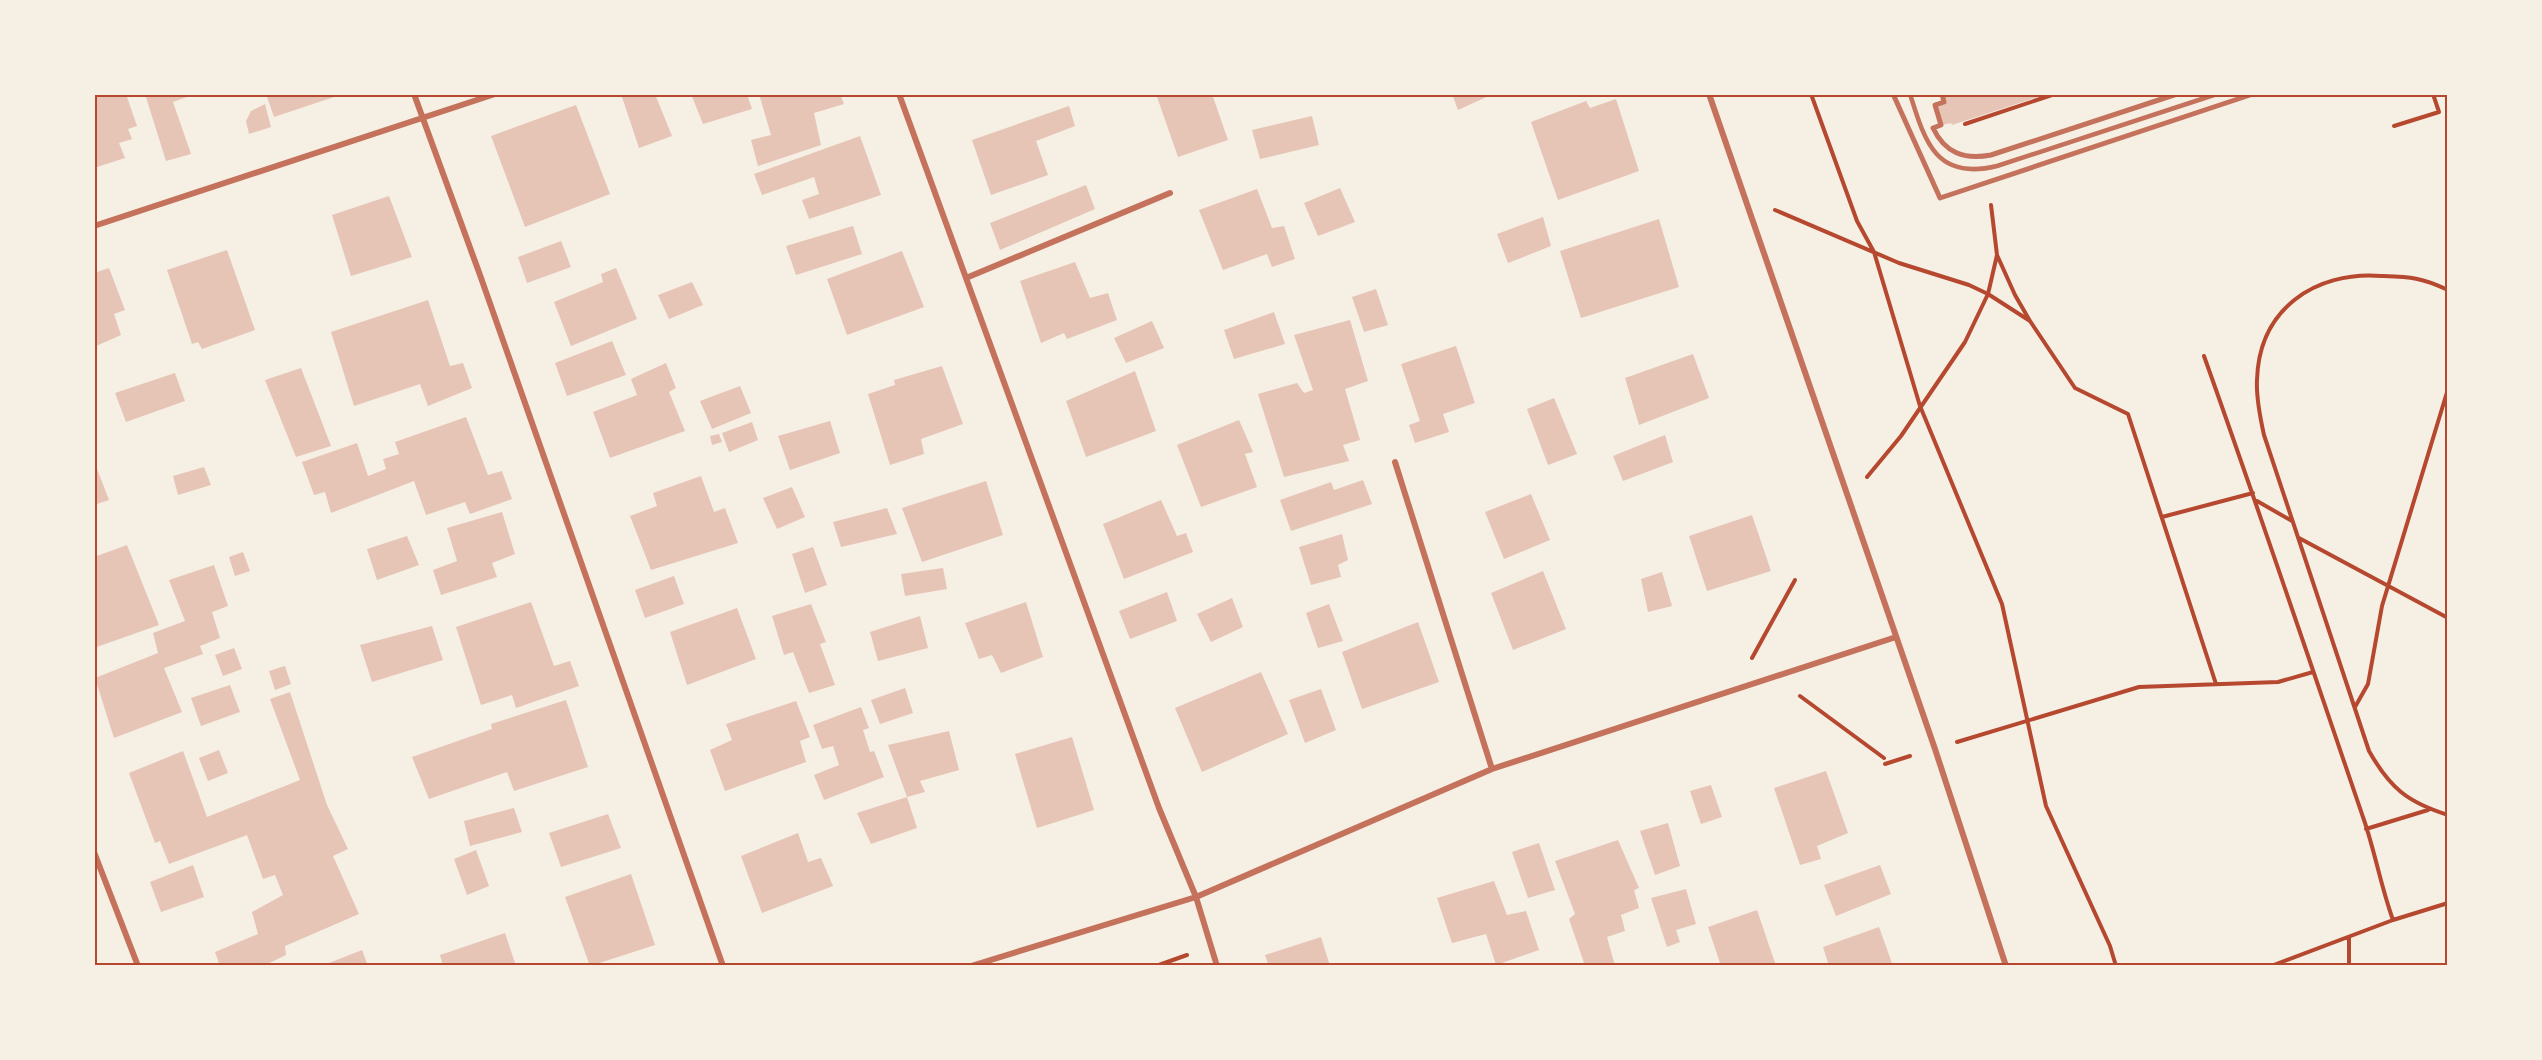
<svg xmlns="http://www.w3.org/2000/svg" width="2542" height="1060" viewBox="0 0 2542 1060" font-family="Overpass,sans-serif">
	<rect width="100%" height="100%" fill="#f6efe4"/>
	<path fill="#e6c5b7" d="M94,94H126L137,126L128,129L132,139L119,143L125,158L94,168Z
		M145,94H195L173,102L191,154L166,161Z
		M266,94H340V95L274,117Z
		M621,94H655L672,136L639,148Z
		M691,94H747L752,109L703,124Z
		M759,94H840L844,104L814,113L821,145L758,166L751,140L771,135Z
		M1156,94H1212L1228,140L1178,157Z
		M1452,94H1493L1458,110Z
		M1942,94H2044V95L1952,125L1951,123L1942,125L1935,105L1944,102Z
		M1616,99L1639,171L1558,200L1531,122L1586,101L1590,108Z
		M265,104L271,127L249,134L246,121L251,111Z
		M576,105L610,194L525,227L491,136Z
		M1069,106L1075,126L1036,141L1048,175L991,195L972,140Z
		M1312,116L1319,145L1260,159L1252,130Z
		M860,136L881,195L809,219L802,200L819,194L814,177L762,195L754,174Z
		M1086,185L1095,209L1000,250L990,223Z
		M1340,188L1355,222L1318,236L1304,203Z
		M1257,189L1272,228L1284,226L1295,259L1272,267L1267,254L1223,270L1199,210Z
		M389,196L412,257L351,276L332,215Z
		M1543,217L1551,246L1508,263L1497,234Z
		M1659,219L1679,287L1581,318L1560,251Z
		M853,226L862,254L796,275L786,246Z
		M561,241L571,267L527,283L518,257Z
		M227,250L255,330L202,349L198,342L192,344L167,270Z
		M902,251L924,307L847,335L827,279Z
		M1075,262L1090,298L1108,293L1117,320L1067,339L1064,333L1041,343L1020,281Z
		M109,268L125,310L114,314L121,335L94,347V273Z
		M616,268L637,319L571,346L554,302L603,282L601,274Z
		M692,282L703,305L669,319L658,295Z
		M1376,289L1388,325L1364,332L1352,297Z
		M428,300L450,366L463,363L472,388L428,406L420,384L354,406L331,332Z
		M1274,312L1285,344L1234,359L1224,330Z
		M1350,320L1368,381L1345,389L1360,440L1343,445L1349,461L1284,477L1258,394L1297,383L1304,393L1313,390L1294,335Z
		M1152,321L1164,348L1126,363L1114,338Z
		M612,341L626,375L567,396L555,363Z
		M1456,346L1475,403L1443,414L1449,432L1415,443L1409,425L1420,421L1401,364Z
		M1693,354L1709,398L1639,425L1625,378Z
		M666,363L676,388L669,392L685,431L610,458L593,412L637,395L631,379Z
		M942,366L963,424L921,439L924,454L890,465L868,394L895,385L894,380Z
		M301,368L331,446L296,457L265,380Z
		M1135,371L1156,431L1086,457L1066,401Z
		M175,373L185,401L126,422L115,393Z
		M740,386L751,413L712,429L700,401Z
		M1554,398L1577,454L1548,465L1527,409Z
		M466,417L488,475L502,471L512,499L470,514L465,502L426,515L414,481L331,513L325,492L314,495L302,462L357,443L368,476L386,469L383,459L399,454L395,442Z
		M1239,420L1253,452L1245,454L1257,487L1201,507L1177,445Z
		M830,421L840,453L790,470L778,436Z
		M752,422L758,440L729,452L722,433Z
		M719,434L722,442L712,445L710,436Z
		M1665,435L1673,462L1623,481L1613,456Z
		M94,461L109,500L94,505Z
		M204,467L211,485L178,495L173,476Z
		M701,476L714,512L725,508L738,543L651,570L630,516L657,506L653,493Z
		M1363,480L1372,504L1291,531L1280,500L1331,482L1334,490Z
		M986,481L1003,535L922,562L902,508Z
		M792,487L805,517L777,529L763,498Z
		M1531,494L1550,540L1504,559L1485,512Z
		M1161,500L1177,536L1186,533L1193,552L1124,579L1103,524Z
		M887,508L897,534L841,547L833,522Z
		M502,512L515,554L492,563L497,577L441,595L433,570L457,561L447,528Z
		M1752,515L1771,571L1707,591L1689,536Z
		M1342,534L1348,560L1338,565L1341,577L1311,585L1299,547Z
		M407,536L419,565L377,580L367,549Z
		M127,545L159,625L94,648V557Z
		M813,547L827,585L805,593L792,554Z
		M243,552L250,571L235,576L229,557Z
		M214,565L228,606L212,612L220,638L200,646L203,654L164,668L182,712L114,738L95,678L158,653L153,633L185,621L169,580Z
		M943,568L947,589L905,596L901,574Z
		M1543,571L1566,629L1513,650L1491,593Z
		M1662,572L1672,606L1648,612L1641,579Z
		M674,576L684,604L645,618L635,590Z
		M1167,592L1177,621L1130,639L1119,611Z
		M1232,598L1243,627L1211,642L1197,614Z
		M531,602L554,666L570,661L579,686L516,708L512,695L481,705L456,627Z
		M1026,602L1043,657L1001,673L992,655L979,659L965,623Z
		M811,604L826,642L820,644L835,685L809,693L793,652L784,655L772,616Z
		M1329,604L1343,641L1318,648L1306,613Z
		M737,608L756,659L687,685L670,632Z
		M920,616L928,648L878,661L870,632Z
		M1418,622L1439,682L1362,709L1342,652Z
		M432,626L443,660L372,682L360,645Z
		M234,648L242,669L223,676L215,655Z
		M285,666L291,684L275,690L269,671Z
		M1261,672L1288,734L1202,772L1175,708Z
		M230,685L240,712L201,726L191,698Z
		M905,688L913,713L880,724L871,700Z
		M1321,689L1336,730L1305,743L1289,700Z
		M290,692L327,805L348,849L333,856L359,914L285,946L286,955L263,966H220L215,952L258,934L252,912L283,895L275,875L263,879L247,835L169,864L160,841L155,843L129,773L183,751L207,817L300,780L270,699Z
		M566,700L588,767L514,791L507,772L429,799L412,757L492,729L491,724Z
		M796,701L810,737L800,741L806,762L725,791L710,750L732,740L726,724Z
		M861,707L869,728L863,730L870,752L874,751L884,777L824,800L814,775L839,765L833,746L822,749L813,725Z
		M949,731L959,770L920,781L925,792L907,797L888,745Z
		M1072,737L1094,810L1037,828L1015,754Z
		M219,750L228,773L208,781L199,758Z
		M1826,771L1848,833L1817,846L1821,859L1800,865L1774,788Z
		M1711,785L1722,817L1701,824L1690,791Z
		M907,797L917,828L871,844L857,813Z
		M514,808L522,832L470,846L464,821Z
		M608,814L621,848L561,867L549,833Z
		M1668,823L1680,866L1655,875L1640,831Z
		M798,833L808,862L821,858L833,886L762,913L741,856Z
		M1618,840L1639,888L1634,890L1639,908L1621,915L1625,931L1607,937L1615,966H1599L1598,963L1585,966L1569,919L1575,914L1555,861Z
		M1539,843L1555,890L1528,898L1512,852Z
		M476,850L489,886L467,895L454,859Z
		M193,865L204,897L161,912L150,882Z
		M1880,865L1891,894L1836,916L1824,885Z
		M631,874L655,945L590,966L565,897Z
		M1494,881L1507,915L1526,911L1539,950L1496,965L1486,934L1452,943L1437,898Z
		M1686,889L1696,924L1676,930L1680,942L1667,947L1651,898Z
		M1757,910L1775,963L1769,966H1721L1708,927Z
		M1879,927L1893,966H1829L1823,947Z
		M505,933L516,966H443L440,955Z
		M1321,937L1330,966H1269L1265,955Z
		M362,950L368,966H324V965Z"/>
	<g fill="none" stroke-linecap="round" stroke-linejoin="round">
		<path stroke="#b5482f" stroke-width="4" d="M1811,94L1857,221L1874,252L1920,406L2002,604L2046,806L2110,946L2116,966
			M1965,124L2055,94
			M2394,126L2439,112L2433,94
			M1775,210L1899,263L1969,285L1988,294L2030,321L2075,388L2128,414L2216,684
			M1997,255L2015,295L2030,321
			M2448,290C2421,277 2410,277 2381,276C2315,271 2259,309 2257,380C2256,398 2260,417 2264,435L2369,751C2390,788 2407,802 2448,815
			M2204,356C2259,510 2311,665 2364,820C2375,852 2381,887 2393,920
			M1867,477L1901,436L1965,342L1988,294L1997,255L1991,205
			M2257,501L2292,521
			M2162,517L2253,493
			M2299,538L2448,618
			M1752,658L1795,580
			M1800,696L1884,758
			M2355,707L2368,684L2382,606L2448,389
			M1957,742L2139,687L2278,682L2313,672
			M1885,764L1910,756
			M2366,829L2428,810
			M1156,966L1187,955
			M2271,966L2393,920L2448,903
			M2349,966V937"/>
		<path stroke="#c5725c" stroke-width="4.5" d="M1910,94C1925,142 1936,181 1997,166L2217,94"/>
		<path stroke="#c5725c" stroke-width="5" d="M1893,94L1940,198L2253,94
			M1942,94L1944,102L1935,105L1941,125L1933,128C1945,153 1964,160 1991,155L2177,94"/>
		<path stroke="#c5725c" stroke-width="6" d="M414,94L480,275L723,966
			M899,94L1159,808L1196,897L1217,966
			M1709,94L1935,749L2006,966
			M94,226L495,94
			M966,278L1170,193
			M1395,462L1492,769
			M94,852L138,966
			M971,966L1196,897L1492,769L1896,637"/>
	</g>
	<rect width="2542" height="1060" fill="none" stroke="#f6efe4" stroke-width="192"/>
	<rect x="96" y="96" width="2350" height="868" fill="none" stroke="#b5482f" stroke-width="2"/>
</svg>
